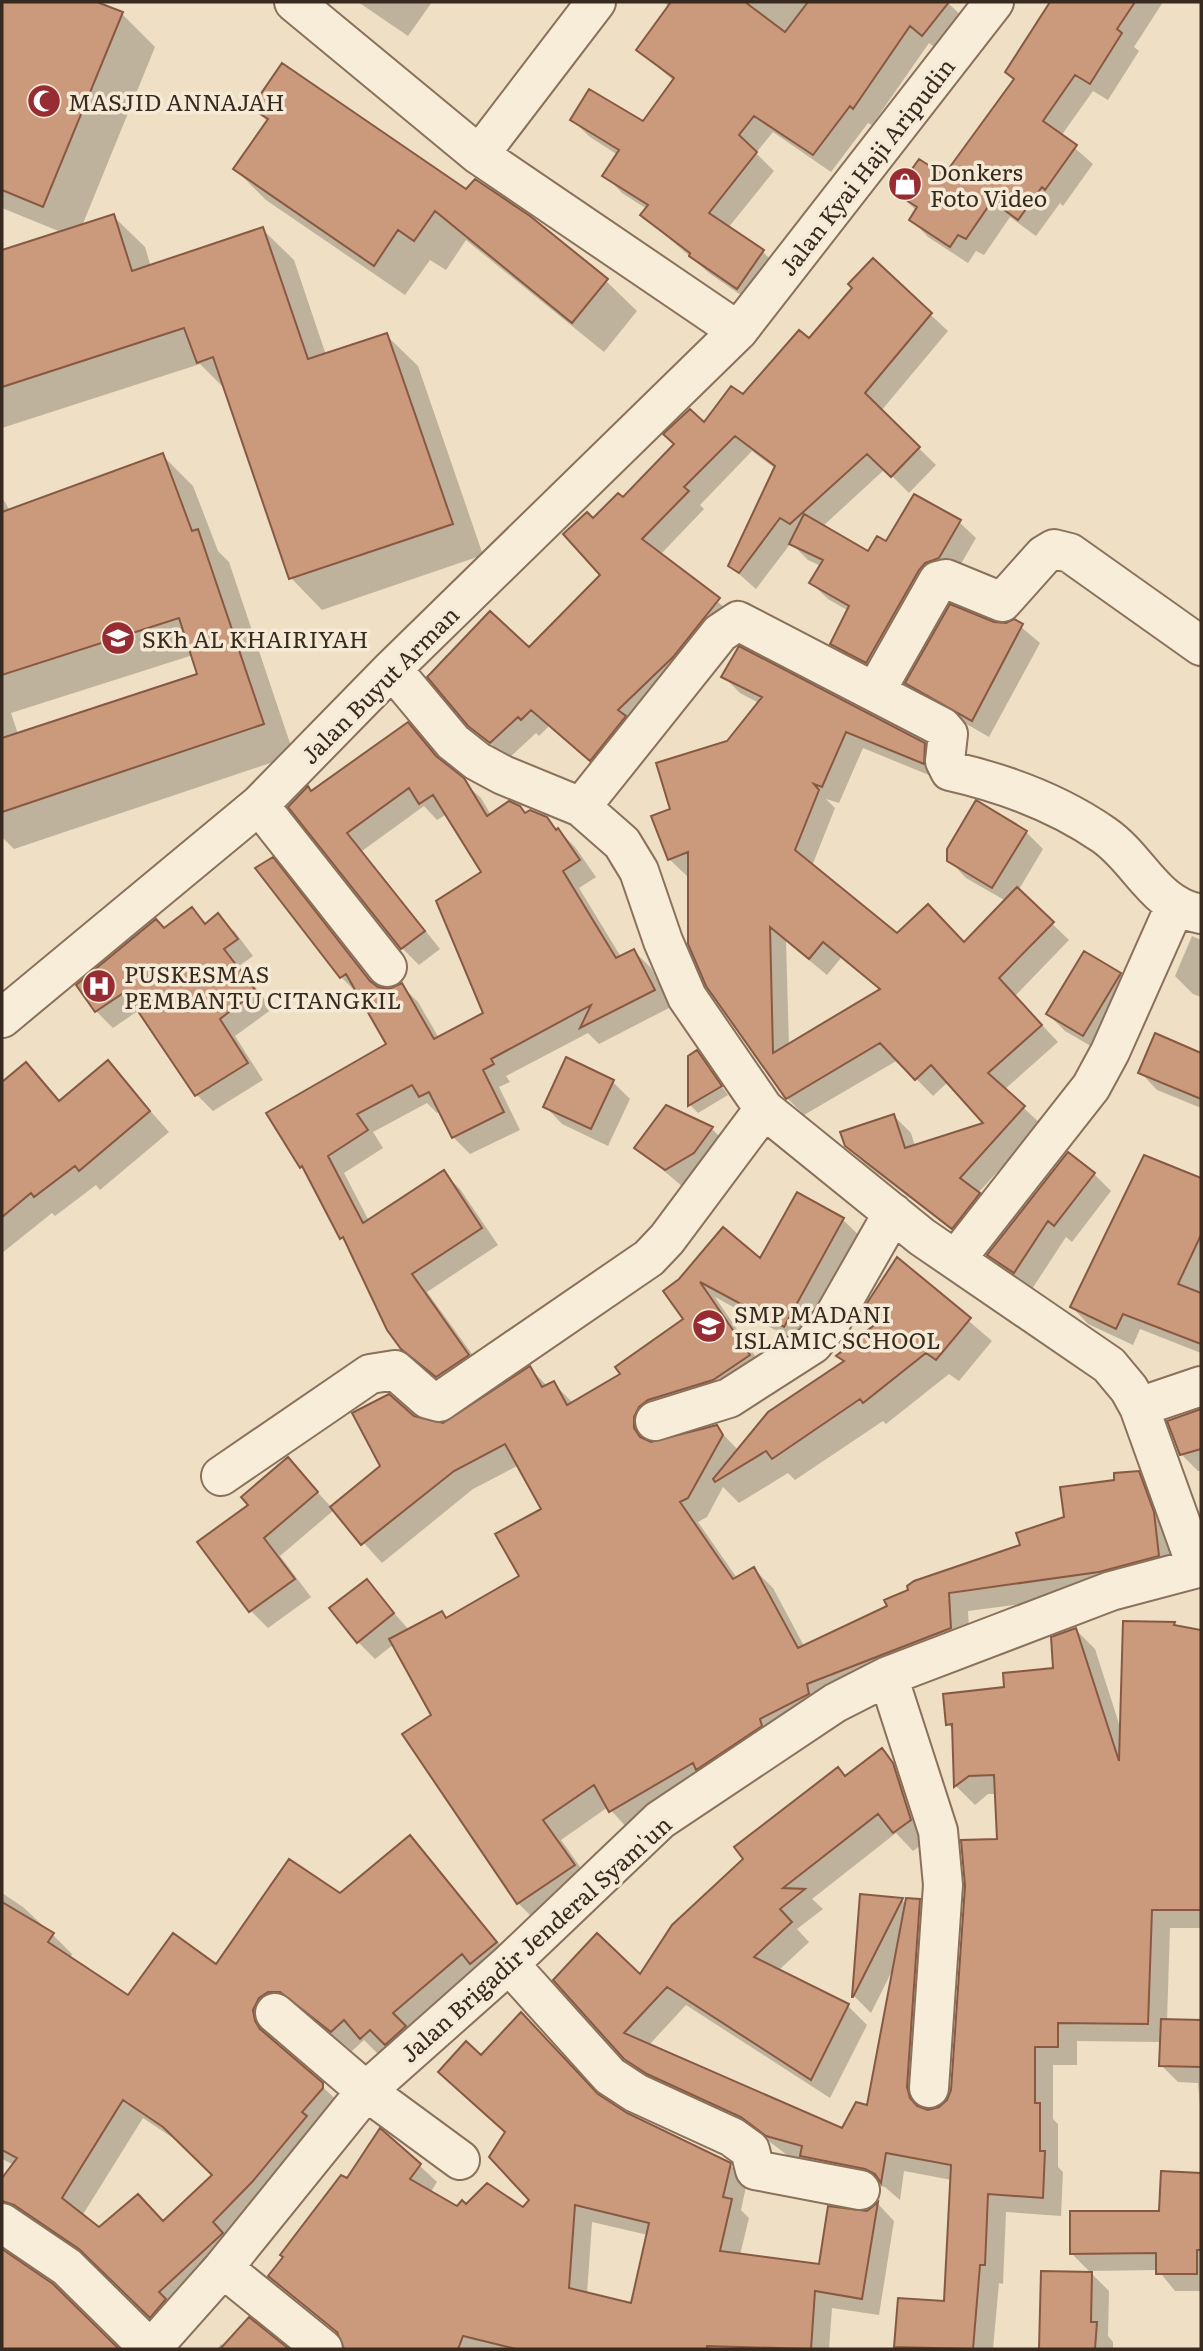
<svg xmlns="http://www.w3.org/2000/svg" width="1203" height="2351" viewBox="0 0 1203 2351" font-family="Literata,serif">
	<rect width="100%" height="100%" fill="#eedfc5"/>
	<path fill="#0003" fill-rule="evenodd" d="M2,2H92L122,14L155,47L82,226L113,216L145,247L151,267L262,229L294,260L326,355L386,335L418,366L483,555L322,610L291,578L226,390L200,364L2,428V252L61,232L2,208Z
		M358,2H432L408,36Z
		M664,2H947L966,20L941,52L929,43L872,125L868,123L831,172L773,132L756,153L774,171L728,228L762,251L780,269L755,305L709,273L642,215L647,209L622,193L605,175L618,155L590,137L572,120L644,123L674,81L638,50L669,7Z
		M1052,2H1069L1080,8L1084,2H1163L1134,47L1139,51L1108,100L1093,91L1061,136L1093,164L1063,206L1060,203L1036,236L1010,217L984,255L976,251L968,263L928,237L911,219L917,211L898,193L944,178L1015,80L1007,72Z
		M253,107L467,192L606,281L637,311L604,352L466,240L446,270L430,260L405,295L266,200L235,169L268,122Z
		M873,261L948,331L881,411L936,465L909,493L885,469L822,527L869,554L887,544L959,522L976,538L955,574L883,678L848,660L832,644L849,611L828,599L811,583L821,566L808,560L791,543L756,589L730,566L776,469L752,451L700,505L704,509L660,555L735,616L608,777L549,726L539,736L536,733L508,759L470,725L529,650L602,575L594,521L623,500L704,425L809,341Z
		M162,455L193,486L218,551L229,562L294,755L14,849L2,837V497L10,511ZM193,655L199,676L18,734L11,713Z
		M1014,621L1040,643L989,737L925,700L907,683L993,624L1006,625Z
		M724,677L924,744L941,762V780L863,748L839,803L826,799L835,808L812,866L897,935L964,944L1006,901L966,878L949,860L1026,832L1043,849L1018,891L1069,940L1015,996L1058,1042L1004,1090L1041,1124L978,1193L996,1211L970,1244L864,1163L847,1145L894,1116L911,1133L915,1146L986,1124L948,1082L933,1096L898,1060L804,1115L782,1093L708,986L690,874L687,876L669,859L672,810L759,703L740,693ZM786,941L827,975L841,958L881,990L789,1046Z
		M407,724L444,765L481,798L491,815L526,814L546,818L575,847L596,877L579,888L621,957L634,951L651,968L671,1007L599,1044L588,1033L506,1076L510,1082L499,1087L520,1130L470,1154L453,1137L440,1111L437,1113L427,1103L373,1132L383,1148L344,1173L369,1221L443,1172L460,1189L498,1245L427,1292L485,1372L455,1393L402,1348L348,1245L301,1166L389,1045L358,994L341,977L272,860L378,989L390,990L401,985L418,1002L439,1038L485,1014L483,873L447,814L437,820L424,806L362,851L440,949L419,965L402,948L312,793Z
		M192,909L207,924L218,916L235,932L253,956L239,966L272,1009L235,1036L263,1080L213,1111L197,1095L139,1010L113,1028L96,1011L164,930Z
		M1192,936L1201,940V997L1193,994L1175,976Z
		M1084,953L1120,975L1137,992L1101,1052L1065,1031L1048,1014Z
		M1201,1050V1108L1157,1090L1140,1072L1199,1054Z
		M697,1053L728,1095L698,1113L690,1105Z
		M107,1062L169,1132L100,1190L96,1185L55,1216L52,1213L2,1253V1084L26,1064L61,1102Z
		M613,1082L630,1099L608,1146L562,1124L545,1106Z
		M667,1107L712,1129L729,1146L683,1187L636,1147Z
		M1145,1157L1201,1180V1286L1198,1294L1201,1295V1353L1140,1329L1133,1345L1088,1324L1072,1307Z
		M1094,1174L1111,1191L1072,1242L1066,1237L1032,1289L1006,1272L989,1255Z
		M798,1194L843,1220L863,1239L803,1345L715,1297L768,1375L652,1437L653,1444L716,1427L738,1450L845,1362L838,1356L885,1319L869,1303L898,1260L992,1341L959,1381L949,1374L886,1424L883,1421L795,1480L788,1473L739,1503L723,1487L707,1517L698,1522L737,1578L754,1569L773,1588L804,1646L1022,1546L1116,1482L1138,1473L1157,1492L1177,1575L1119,1591L968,1611L970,1647L629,1830L608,1807L561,1840L593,1885L537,1922L518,1903L405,1735L434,1716L394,1644L375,1659L358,1642L367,1582L409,1630L441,1613L448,1619L522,1577L543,1509L519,1465L473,1489L382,1563L334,1510L280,1556L311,1597L268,1628L251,1611L200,1542L250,1505L288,1460L332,1508L383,1467L413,1417L444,1425L530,1368L547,1386L553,1383L572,1402L623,1375L685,1320L666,1291L760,1261Z
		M1201,1410V1471H1198L1181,1454L1169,1422Z
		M1174,1624L1201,1632V1928H1170L1167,2021L1201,2022V2115L1198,2083L1178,2082L1161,2065L1162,2042L1077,2041V2065H1053V2119L1058,2124V2167L1063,2172L1061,2216L1006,2212L1003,2284L999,2283L993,2349H899L896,2346L945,2303L952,2180L904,2171L900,2200L885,2187L821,2175L806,2160L787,2155L762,2136L667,2092L645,2078L555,1980L640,1976L846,1777L882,1751L901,1770L929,1839L913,1851L896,1833L812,1899L823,1909L797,1929L809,1942L778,1971L848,2006L867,2025L830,2098L686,2005L649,2045L843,2130L869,2107L894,1967L871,2013L854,1996L862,1896L902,1900L906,1904L919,1901L938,1920L925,2107L926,2111L940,2109L949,2101L953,2090L999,1840L996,1794H988L975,1805L956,1786L954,1730L948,1724L1006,1688L1055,1669L1076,1630L1095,1649L1121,1730Z
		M409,1837L516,1963L381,2057L364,2040L352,2051L301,2011L272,2030L274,2042L341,2104L170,2336L104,2271L36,2224L2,2235V2181L14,2165L2,2159V1893L23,1907L53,1935L72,1954L70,1959L128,1997L216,1966L340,1895ZM143,2118L185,2146L214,2176L164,2223L99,2229L82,2216Z
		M523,2015L601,2098L626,2114L730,2165L747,2182L741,2210L749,2218L740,2255L820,2266L878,2204L894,2221L879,2315L832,2308L829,2349H346L345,2340L270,2276L347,2181L419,2165L437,2182L430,2193L458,2209L466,2206L524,2209L531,2200L507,2133L440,2072L481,2057ZM592,2222L648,2235L632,2305L587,2294Z
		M1163,2173L1201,2175V2291H1175L1158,2270L1089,2271L1072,2254L1160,2213Z
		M2,2251L52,2285L117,2349H2Z
		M1043,2273L1092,2274L1109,2291L1108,2336L1113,2342V2349H1041Z
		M249,2320L286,2349H217L221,2344L225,2347Z"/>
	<path fill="#cb997c" stroke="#885942" stroke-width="2" fill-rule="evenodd" d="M2,2H97L123,12L43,207L2,190Z
		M671,2H745L785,32L808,2H949L922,36L910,26L853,109L850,106L813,155L754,116L739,135L757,152L709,213L764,250L737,289L689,256L690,253L640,215L648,205L602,176L619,150L570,120L589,89L643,121L674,78L636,50Z
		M1050,2H1135L1117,29L1122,33L1090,84L1075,75L1043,121L1077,145L1045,190L1042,187L1018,220L992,201L966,239L958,235L950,247L909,220L917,207L895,193L919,159L944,175L1014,79L1005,72Z
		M282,63L466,189L475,179L530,216L608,279L572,323L435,211L414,241L398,230L374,266L233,169L268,119L251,108Z
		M114,214L132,271L263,227L308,359L387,333L453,524L289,579L213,357L197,363L184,328L2,387V250Z
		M873,258L932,313L865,393L920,447L891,477L867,454L790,524L780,518L739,573L728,566L775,466L735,436L684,487L689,491L642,539L720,598L673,657L618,710L626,716L590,761L531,710L521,720L518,717L490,743L468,726L427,677L490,611L529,647L600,575L563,534L587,512L593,518L618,493L623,497L674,444L663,434L690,409L704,422L731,386L743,394L799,330L809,338L852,288L848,284Z
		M163,453L192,531L198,529L264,724L2,812V738L197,674L179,618L2,675V512Z
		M914,494L961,520L939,558L925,563L919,570L866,663L830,644L849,606L809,583L823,560L789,544L804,514L868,551L877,536L886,541Z
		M950,604L994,622L1006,623L1014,619L1023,624L972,721L905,683Z
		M739,646L925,743L924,764L846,732L822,787L814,784L819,790L795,850L897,933L928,904L964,942L1017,887L1054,922L999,978L1042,1025L988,1073L1025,1106L960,1178L980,1193L952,1229L845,1146L840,1132L894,1114L905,1148L983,1123L931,1065L915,1080L880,1043L786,1099L706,986L688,944V852L668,860L651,816L670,809L656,763L727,741L762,697L721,677ZM770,927L809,959L823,942L880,989L773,1053Z
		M408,722L436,756L464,778L487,816L509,801L520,806L525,813L530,810L547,817L556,830L558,828L580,860L563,871L616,958L634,949L655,990L580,1028L591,1005L491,1059L494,1064L483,1070L504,1112L452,1138L429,1092L419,1097L412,1085L357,1114L368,1130L328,1156L363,1223L444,1170L482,1228L412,1274L469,1355L436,1377L401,1349L387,1330L343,1237L340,1239L302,1166L300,1168L266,1113L386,1044L346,974L340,978L255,868L273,857L370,981L378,987L389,989L402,983L434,1039L483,1013L436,901L481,872L433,795L419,804L409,788L347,833L425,931L401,949L288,807L308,786L311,791Z
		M976,800L1027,831L992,888L947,861V849Z
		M192,907L205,924L218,913L238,939L224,949L256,991L220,1019L248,1063L195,1096L125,992L95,1012L76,985L156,919L164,928Z
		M1084,951L1121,973L1083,1036L1046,1014Z
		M1155,1033L1201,1053V1099L1138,1073Z
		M697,1050L722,1086L688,1106V1056Z
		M566,1057L614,1080L591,1129L543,1107Z
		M108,1060L150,1111L79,1171L75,1166L34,1197L31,1193L2,1217V1082L26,1062L59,1101Z
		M666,1105L713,1127L694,1153L665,1170L634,1148Z
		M1068,1152L1095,1173L1054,1226L1048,1221L1014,1273L987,1255Z
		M1144,1155L1201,1178V1235L1178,1284L1201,1293V1344L1123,1314L1116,1329L1070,1307Z
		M797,1192L844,1218L784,1327L700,1282L750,1355L713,1380L648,1400L639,1407L634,1417V1428L640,1437L651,1442L717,1425L723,1435L688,1498L680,1502L733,1579L754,1567L798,1648L887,1606L884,1600L908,1590L907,1586L914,1581L1020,1545L1016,1533L1064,1517L1060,1487L1114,1480V1473L1139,1471L1154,1512L1159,1556L1099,1572L949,1593L951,1628L807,1684L809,1694L760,1719L762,1726L696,1770L693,1763L609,1812L594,1785L543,1820L575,1865L517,1904L402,1734L431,1715L389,1639L442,1611L446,1618L519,1576L495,1534L541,1509L505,1444L454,1471L361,1545L330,1507L380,1466L352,1413L389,1394L414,1416L443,1423L530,1366L542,1387L554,1381L567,1405L620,1374L615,1367L683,1319L663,1291L679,1279L723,1227L760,1258Z
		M897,1257L971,1318L936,1360L926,1353L863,1403L860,1399L772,1459L766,1451L715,1482L713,1479L768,1412L844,1361L836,1356L884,1317L867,1303Z
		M1201,1409V1449L1180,1455L1167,1421Z
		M288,1457L318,1492L264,1538L295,1579L249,1612L197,1542L248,1505L241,1497Z
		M367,1579L394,1613L357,1643L329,1608Z
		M1123,1621L1175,1622L1174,1625L1201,1630V1910H1152L1148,2024L1058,2023V2047H1035V2103H1040V2151H1045L1043,2198L988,2194L985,2265H980L973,2349L894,2347L898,2298L944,2301L951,2165L886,2153L881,2183L875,2174L865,2169L800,2156L802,2146L766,2136L741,2117L647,2074L624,2059L553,1980L597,1933L640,1974L672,1925L743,1859L734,1847L838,1767L845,1776L882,1748L893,1763L911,1820L893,1833L878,1814L783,1888L805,1889L780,1909L792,1922L754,1957L849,2004L811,2080L667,1987L624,2033L842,2128L856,2102L867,2105L906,1898L920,1899L907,2087L910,2098L917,2106L928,2110L939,2107L947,2100L951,2090L965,1886L961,1840L997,1839L994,1775L969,1776L954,1787L952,1724L946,1725L943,1694L1004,1687L1003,1673L1053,1668L1051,1637L1076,1628L1119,1761Z
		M410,1835L497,1942L470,1964L462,1954L393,2013L406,2026L385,2045L370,2030L360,2039L344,2020L331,2032L280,1992H268L259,1998L253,2010L255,2021L260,2029L323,2083V2088L302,2112L307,2116L253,2181L213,2222L223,2233L159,2292L166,2299L150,2318L79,2249L14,2205L2,2201V2178L17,2158L2,2150V1902L54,1933L48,1942L128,1995L173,1933L216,1964L289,1859L340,1893ZM123,2100L163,2127L212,2175L163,2221L138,2194L99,2227L62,2198Z
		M860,1894L903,1898L853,1997H852Z
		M521,2012L598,2094L627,2113L731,2163L723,2197L732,2199L720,2251L819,2264L828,2206L867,2211L878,2202L862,2299L815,2291L811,2349L707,2346V2349H516L463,2336L458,2349H344L337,2332L268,2276L283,2257L280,2255L341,2175L347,2178L380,2128L421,2164L410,2179L457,2206L462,2200L466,2204L487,2183L523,2207L529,2200L489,2157L505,2132L438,2072L466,2041L481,2055ZM575,2205L649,2223L631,2303L569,2288Z
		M1161,2019L1201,2020V2067L1159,2066Z
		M1161,2171L1201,2173V2250H1197V2274H1156V2253L1070,2254V2211H1159Z
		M2,2249L53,2284L119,2349H2Z
		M1041,2271L1092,2272L1091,2322H1097L1095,2349H1039Z
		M249,2317L289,2349H220Z"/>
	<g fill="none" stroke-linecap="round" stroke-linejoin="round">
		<g stroke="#89715b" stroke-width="42">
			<path id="minor" d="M294,2L479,155L738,331
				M479,155L596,2
				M392,669L453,742L477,761L503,775L581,807L622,843L639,871L663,941L687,997L764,1109L922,1237L1109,1365L1129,1389L1139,1407L1197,1568
				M875,692L938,581L946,579L1002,602L1044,555L1054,549L1070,553L1201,646
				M259,805L387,967
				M581,807L720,633L738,621L942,727L948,734L945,761L950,771C1003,783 1058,803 1104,835C1140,860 1154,906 1201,914
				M2,1018L259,805L392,669L738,331L994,2
				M956,1259L1091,1087L1110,1052L1175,906
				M1139,1407L1201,1386
				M655,1421L729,1398L813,1344L832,1320L893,1213
				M221,1476L370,1374L395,1370L428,1399L439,1402L649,1258L667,1239L764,1109
				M888,1676L938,1831L943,1885L929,2088
				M509,1964L610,2076L636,2093L732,2137L750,2150L755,2170L860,2190
				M275,2013L366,2091L460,2160
				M2,2223L67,2267L150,2349
				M223,2268L323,2349
				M151,2349L223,2268L366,2091L509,1964L660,1820L835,1703L888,1676L1111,1591L1201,1567"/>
		</g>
		<use href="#minor" stroke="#f8edd9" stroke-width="38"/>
	</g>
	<defs>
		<g id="mosque-disc" transform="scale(1.75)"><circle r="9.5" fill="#972c33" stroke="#f5ead5"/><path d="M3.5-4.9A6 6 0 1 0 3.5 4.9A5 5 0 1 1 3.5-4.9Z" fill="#fff"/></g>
		<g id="shop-disc" transform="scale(1.75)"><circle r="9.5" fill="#972c33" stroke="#f5ead5"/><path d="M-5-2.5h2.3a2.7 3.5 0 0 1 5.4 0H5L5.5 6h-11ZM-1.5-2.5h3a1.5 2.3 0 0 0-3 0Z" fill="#fff"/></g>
		<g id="school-disc" transform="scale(1.75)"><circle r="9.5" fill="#972c33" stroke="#f5ead5"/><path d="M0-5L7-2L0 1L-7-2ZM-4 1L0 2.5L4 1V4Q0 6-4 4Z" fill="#fff"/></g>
		<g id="hospital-disc" transform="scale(1.75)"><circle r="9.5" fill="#972c33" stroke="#f5ead5"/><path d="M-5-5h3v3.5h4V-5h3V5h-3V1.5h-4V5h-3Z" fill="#fff"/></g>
	</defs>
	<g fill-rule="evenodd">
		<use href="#mosque-disc" x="44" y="101"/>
		<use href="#shop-disc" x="905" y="184"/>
		<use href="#school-disc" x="118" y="638"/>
		<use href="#hospital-disc" x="99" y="986"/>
		<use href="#school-disc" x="709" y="1326"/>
	</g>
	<g text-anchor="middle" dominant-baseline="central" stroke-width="7" stroke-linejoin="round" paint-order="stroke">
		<g font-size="23" fill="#392a1f" stroke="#f5ead5" text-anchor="start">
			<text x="68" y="101">MASJID ANNAJAH</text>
			<text x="930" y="171">Donkers<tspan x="930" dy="26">Foto Video</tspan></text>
			<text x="142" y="638">SKh AL KHAIRIYAH</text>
			<text x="124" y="973">PUSKESMAS<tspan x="124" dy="26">PEMBANTU CITANGKIL</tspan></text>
			<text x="734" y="1313">SMP MADANI<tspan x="734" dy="26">ISLAMIC SCHOOL</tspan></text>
		</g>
		<g font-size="23" fill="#392a1f" stroke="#f5ead5">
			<text transform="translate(866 166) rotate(-52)">Jalan Kyai Haji Aripudin</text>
			<text transform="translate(379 684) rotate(-45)">Jalan Buyut Arman</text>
			<text transform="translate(535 1938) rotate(-42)">Jalan Brigadir Jenderal Syam'un</text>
		</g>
	</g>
	<rect width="1203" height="2351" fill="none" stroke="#392a1f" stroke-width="7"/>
</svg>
